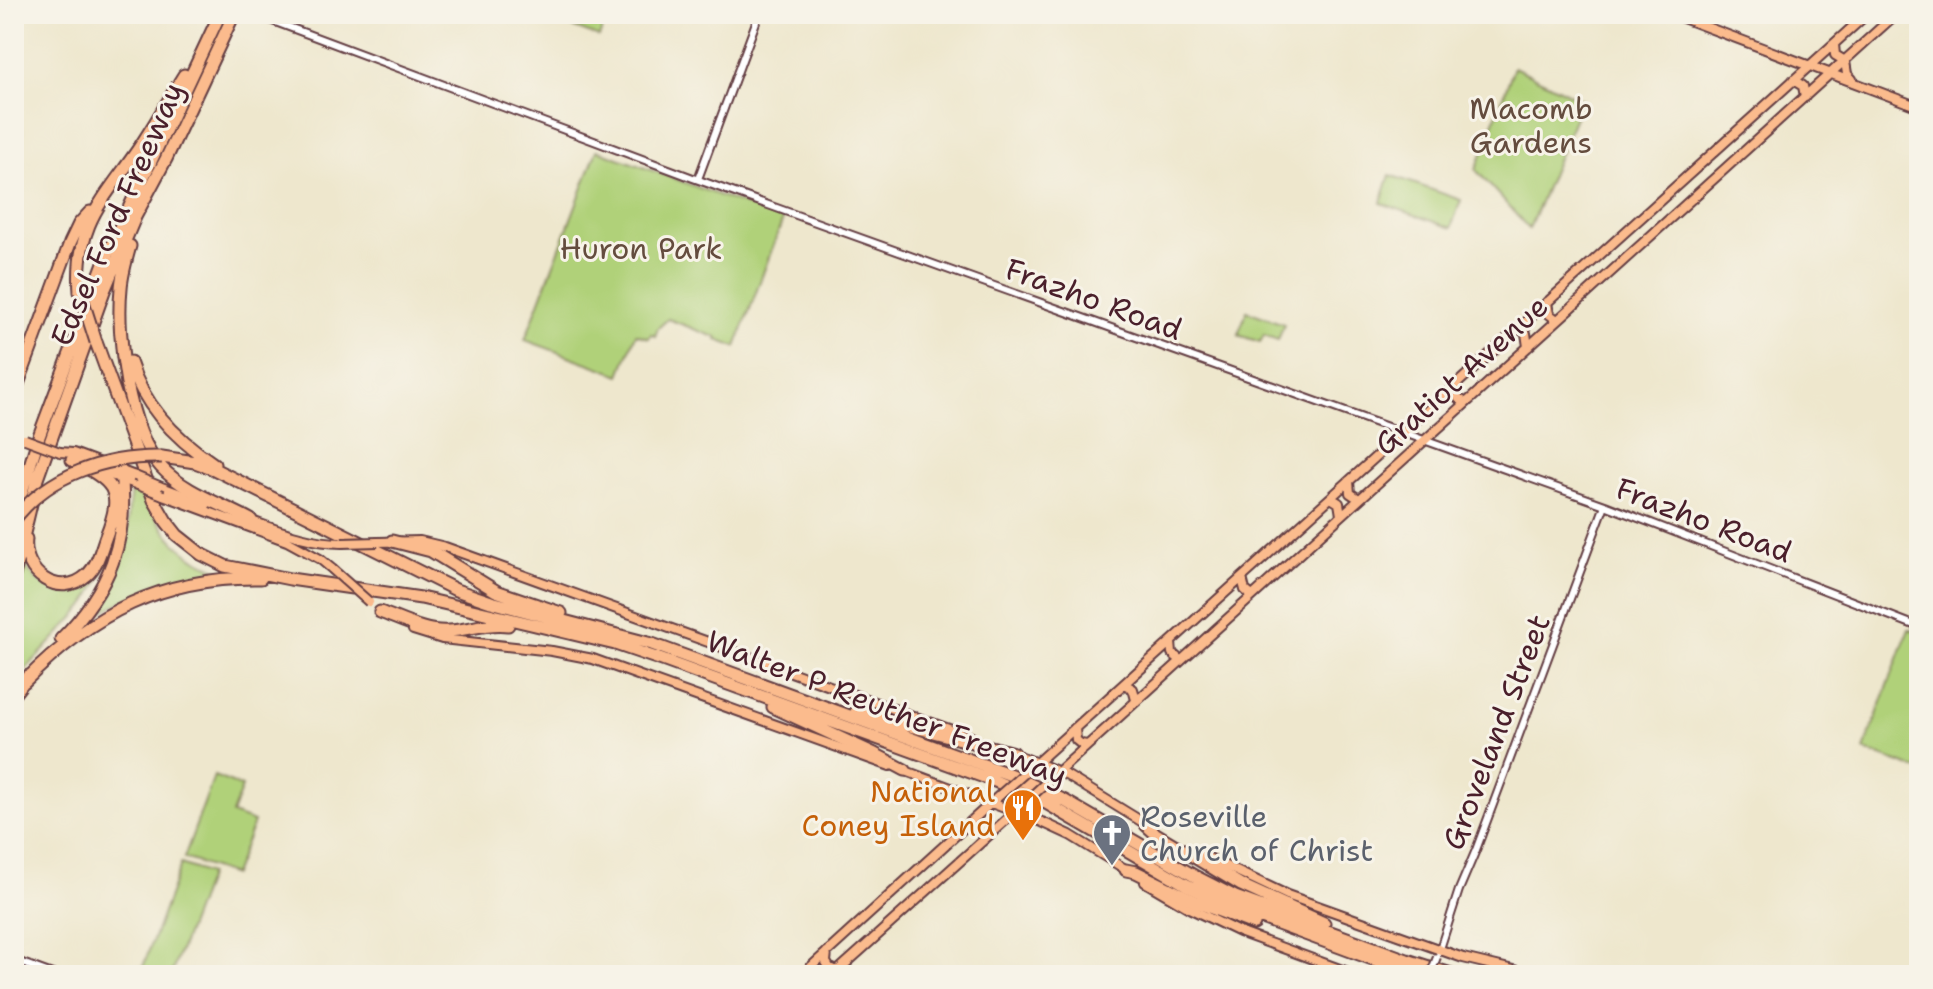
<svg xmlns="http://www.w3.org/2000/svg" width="1933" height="989" viewBox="0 0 1933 989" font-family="'Shantell Sans',sans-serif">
	<rect width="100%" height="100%" fill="#f7f3e8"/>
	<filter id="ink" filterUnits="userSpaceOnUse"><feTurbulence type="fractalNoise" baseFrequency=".0125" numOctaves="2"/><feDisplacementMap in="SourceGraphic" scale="16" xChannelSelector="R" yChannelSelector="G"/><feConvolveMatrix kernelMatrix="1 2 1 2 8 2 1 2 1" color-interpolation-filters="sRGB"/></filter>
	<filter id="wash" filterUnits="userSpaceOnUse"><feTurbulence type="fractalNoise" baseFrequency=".006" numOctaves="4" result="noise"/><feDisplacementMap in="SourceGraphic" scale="32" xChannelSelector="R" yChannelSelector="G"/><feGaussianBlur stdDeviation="1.8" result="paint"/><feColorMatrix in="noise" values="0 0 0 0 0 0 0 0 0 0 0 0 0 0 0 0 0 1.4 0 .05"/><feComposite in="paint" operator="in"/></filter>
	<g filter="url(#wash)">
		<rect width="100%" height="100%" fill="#eee7cd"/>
		<path fill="#b0d179" stroke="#7d7852" stroke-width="2" d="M553,14H608L599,37L551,19Z
			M1514,67L1582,100L1529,229L1476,170Z
			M597,150L783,219L736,347L717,340L718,338L668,319L658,328L655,336L651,334L649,338L636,334L620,375L525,340Z
			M1390,175L1461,200L1451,228L1381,203Z
			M1247,311L1284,324L1278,340L1264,335L1260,342L1238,335Z
			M133,491L144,495C165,537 185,562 232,574C180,574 131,594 86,621C108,596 123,565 127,532C129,519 128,506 131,493Z
			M116,526L103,574L84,607L14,682V615L24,562C31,577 40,586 57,587C63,587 70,588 76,587C98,584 109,543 116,526Z
			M1909,629L1919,633V726L1916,736L1919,738V770L1864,750Z
			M214,776L242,787L232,814L254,822L233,875L184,858Z
			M181,864L209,874L171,975H140Z"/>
	</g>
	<g filter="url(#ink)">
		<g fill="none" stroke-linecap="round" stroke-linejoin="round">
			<g stroke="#633d43" stroke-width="10">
				<path id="minor" d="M254,14L693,178L1605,505L1919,627
					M698,179L759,14
					M1439,952L1459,890L1476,850L1605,505
					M14,960L55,975"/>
			</g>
			<g stroke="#633d43" stroke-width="12">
				<path id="major" d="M1672,14L1919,107
					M1834,44L1835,55L1845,61L1847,74L1852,79
					M1793,80L1803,86L1805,97
					M1547,302L1549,314L1557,320
					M1519,328L1526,333L1528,347
					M1457,384L1458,398L1466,403
					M60,452L73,453L135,476
					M92,468L138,485
					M1349,481L1350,493L1359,499
					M159,486L207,504
					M163,495L287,541L320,559L332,569
					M1331,498L1339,503L1341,515
					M246,519C278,530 308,543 342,543
					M378,542L420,541L445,547L971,737
					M1242,578L1245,590L1252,596
					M413,630L442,639L552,651L593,659L890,766
					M1171,642L1172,653L1180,660
					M1124,684L1133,689L1136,700
					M1075,728L1076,740L1081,744L1087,745
					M1010,752L1066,775L1149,826
					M1034,765L1867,14
					M903,770L1042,822L1070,835L1130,872
					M1057,773L1896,14
					M1192,850L1287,895L1463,958L1534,975
					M1145,882L1191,909L1239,932L1356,975
					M827,952L826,962L829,967L837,971
					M802,975L1001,794
					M833,975L1017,810"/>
			</g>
			<g stroke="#633d43" stroke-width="15">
				<path id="highway" d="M130,246C126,260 122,274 121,288C116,336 128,431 161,467C184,492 222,504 251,520
					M80,292C75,223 103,201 139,148C155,124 169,99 184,75
					M96,342L154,500L166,521L177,535L201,554L225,566L290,579L421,598L464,608L615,644L662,660L995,781L1046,803L1185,884L1229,906L1416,975
					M130,362C144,407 176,439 214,464
					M14,395L70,243L79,224L90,212
					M162,457L195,462L214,469L456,590L491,602L652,644L1011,775L1065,801L1196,877L1235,897L1407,960L1454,975
					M15,520L21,495L38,439L107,255L220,14
					M26,539C22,573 59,600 87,575C98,565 101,549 106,536C125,488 113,482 72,460
					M392,541L431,551L496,591L561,613
					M14,575L37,479L104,291L135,217L166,159L234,14
					M380,612C402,620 426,633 449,631C470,630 487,622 508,625
					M61,639C110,590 129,540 121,471
					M24,682C92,613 163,576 261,578
					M14,694L28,676
					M773,707L875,754L905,770
					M856,712L1014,753
					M1146,825L1156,834L1241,885L1324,923
					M1126,870L1136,872L1196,902L1254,924"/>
			</g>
			<use href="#minor" stroke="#fff" stroke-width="6"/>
			<use href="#major" stroke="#fbbb8d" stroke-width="8"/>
			<use href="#highway" stroke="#fbbb8d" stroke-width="11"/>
			<g stroke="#633d43" stroke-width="10" stroke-linecap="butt">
				<path id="minor-bridge" d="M1430,975L1437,957"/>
			</g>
			<g stroke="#633d43" stroke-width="12" stroke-linecap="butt">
				<path id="major-bridge" d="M25,439L60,452
					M135,476L159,486
					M138,485L163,495
					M342,543L378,542
					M332,569L369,602
					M1001,794L1027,771
					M1023,804L1048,781"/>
			</g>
			<g stroke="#633d43" stroke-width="15" stroke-linecap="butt">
				<path id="highway-bridge" d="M80,292L96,342
					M14,520C49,474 106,456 162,457"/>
			</g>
			<use href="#minor-bridge" stroke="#fff" stroke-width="6"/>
			<use href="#major-bridge" stroke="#fbbb8d" stroke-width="8"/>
			<use href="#highway-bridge" stroke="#fbbb8d" stroke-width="11"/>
		</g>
	</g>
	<defs>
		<g id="restaurant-pin" transform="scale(2)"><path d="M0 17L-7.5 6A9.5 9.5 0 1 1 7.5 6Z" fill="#e8710a" stroke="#f7f3e8"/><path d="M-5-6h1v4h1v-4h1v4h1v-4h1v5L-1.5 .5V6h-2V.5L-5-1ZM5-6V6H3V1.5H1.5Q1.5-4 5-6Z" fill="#fff"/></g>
		<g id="church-pin" transform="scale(2)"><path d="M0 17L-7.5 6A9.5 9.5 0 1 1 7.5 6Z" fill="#6b7280" stroke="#f7f3e8"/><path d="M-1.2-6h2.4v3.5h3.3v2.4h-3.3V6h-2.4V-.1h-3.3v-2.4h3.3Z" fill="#fff"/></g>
	</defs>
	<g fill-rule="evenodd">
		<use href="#restaurant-pin" x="1023" y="808"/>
		<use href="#church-pin" x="1112" y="833"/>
	</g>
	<g text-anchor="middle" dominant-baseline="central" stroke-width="6" stroke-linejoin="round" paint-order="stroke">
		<g font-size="30" fill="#644c3e" stroke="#f7f3e8">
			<text x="1531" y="108">Macomb<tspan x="1531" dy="34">Gardens</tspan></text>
			<text x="641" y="248">Huron Park</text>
		</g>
		<g font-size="30" fill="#4a1f2b" stroke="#f7f3e8">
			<text transform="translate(117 214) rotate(-66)">Edsel Ford Freeway</text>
			<text transform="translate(1094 299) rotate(20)">Frazho Road</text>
			<text transform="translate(1461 375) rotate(-42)">Gratiot Avenue</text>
			<text transform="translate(1704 520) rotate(21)">Frazho Road</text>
			<text transform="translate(887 708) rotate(21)">Walter P Reuther Freeway</text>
			<text transform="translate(1496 732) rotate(-69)">Groveland Street</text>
		</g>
		<g font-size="30" fill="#c56008" stroke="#f7f3e8" text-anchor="end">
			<text x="995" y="791">National<tspan x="995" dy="34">Coney Island</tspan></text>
		</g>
		<g font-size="30" fill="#5b616d" stroke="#f7f3e8" text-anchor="start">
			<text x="1140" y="816">Roseville<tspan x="1140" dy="34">Church of Christ</tspan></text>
		</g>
	</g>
	<rect width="1933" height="989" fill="none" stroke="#f7f3e8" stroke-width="48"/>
</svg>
